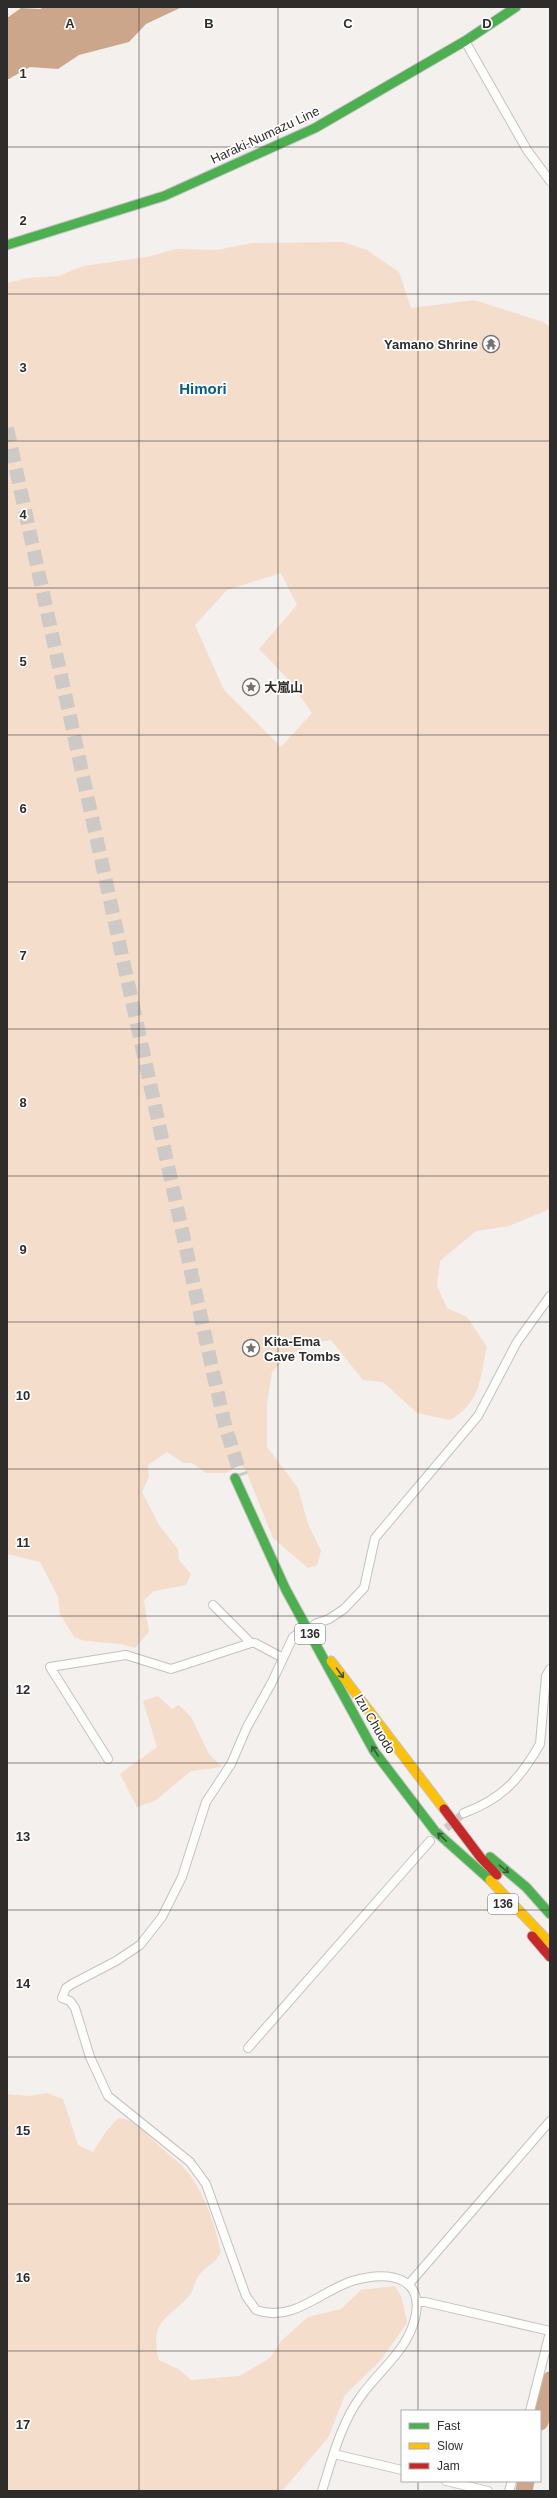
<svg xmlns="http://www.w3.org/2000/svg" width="557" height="2498" viewBox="0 0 557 2498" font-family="Helvetica,'Noto Sans JP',sans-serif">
	<rect width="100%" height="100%" fill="#f3f0ed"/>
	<path fill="#f5ddcb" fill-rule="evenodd" d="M343,242L367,250L399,272L411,308L474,300L543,322L550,327V1209L509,1226L476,1231L440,1261L437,1286L447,1308L467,1317L487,1347C479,1380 482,1401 450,1420L417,1413L383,1382L363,1380L331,1340L314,1343L289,1355L272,1372L267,1404V1447L298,1488L308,1524L321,1551L317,1565L308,1568L273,1538L245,1468L239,1466L226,1473H206L192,1463H183L167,1452L148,1465L149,1477L142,1492L159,1525L178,1549L179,1560L191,1574L186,1585L154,1591L144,1600L149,1632L135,1648L121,1644L85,1641L74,1637L60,1614L58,1597L40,1562L7,1554V283L28,278L59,276L83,266L147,257L176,249L217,250L252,243ZM281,573L297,605L259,649L288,679L312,713L281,747L224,690L195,625L227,590Z
		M158,1696L172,1709L179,1705L191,1717L209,1754L222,1767L191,1771L155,1801L137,1807L120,1774L157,1747L143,1701Z
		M47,2093L63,2099L78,2145L93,2152L105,2133L118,2118C131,2118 145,2132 154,2141C165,2152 180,2162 190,2175C206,2197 215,2226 221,2252C214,2266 208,2264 200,2274C195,2280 194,2290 189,2296C166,2321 149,2321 159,2360L180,2370L191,2380L239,2376L270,2358L281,2341L308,2317L341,2309L361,2290L395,2286L402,2298L407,2323L380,2361L345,2395L328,2438L282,2491H7V2094L30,2096Z"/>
	<path fill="#cca68b" d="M45,7H182L146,24L129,42L79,55L58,69L30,67L7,80V18L21,8L40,9Z"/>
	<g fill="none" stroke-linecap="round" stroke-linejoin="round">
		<path stroke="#cca68b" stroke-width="17" d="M540,2422L550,2380
			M524,2491L526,2481"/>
		<path stroke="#ccc9c6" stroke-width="8" stroke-dasharray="8 4" stroke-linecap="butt" d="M437,1836L464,1813"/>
		<path stroke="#ccc9c6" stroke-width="14" stroke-dasharray="14 7" stroke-linecap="butt" d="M7,428L214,1377L226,1429L241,1476"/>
		<g stroke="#c4c2c0" stroke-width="10">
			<path id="street" d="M465,41L527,150L550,181
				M213,1605L251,1643
				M315,1624L329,1619L344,1609L364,1588L375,1538L478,1416L517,1342L550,1296
				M301,1632L293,1637L272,1682L247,1727L231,1764L206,1802L182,1877L162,1917L140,1945L116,1961L72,1984L66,1988L62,1998L70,2001L75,2008L90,2057L108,2096L190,2162L206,2184L246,2296L256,2310C267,2314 280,2314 292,2310C313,2303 331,2288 352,2281C390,2270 429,2277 413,2325C403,2354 378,2372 361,2396C341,2423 332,2459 322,2491
				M108,1759L50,1667L126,1655L171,1669L251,1643H255L283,1658
				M464,1813C502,1799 520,1779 540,1744L546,1676L550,1669
				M248,2048L430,1841
				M409,2284L550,2121
				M417,2302H425L550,2331
				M530,2411L550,2332
				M334,2454L402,2470
				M446,2481L488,2491
				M509,2491L512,2481"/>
		</g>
		<g stroke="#c4c2c0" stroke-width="11">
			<path id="fast" d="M7,245L164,196L315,128L465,41L516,7
				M235,1478L286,1590L374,1751L435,1831L490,1880
				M490,1857L526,1887L550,1914"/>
		</g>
		<g stroke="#c4c2c0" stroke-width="11">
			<path id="slow" d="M331,1661L444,1809
				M490,1880L550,1943"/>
		</g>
		<g stroke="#c4c2c0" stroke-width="11">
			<path id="jam" d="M444,1809L481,1858L497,1875
				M532,1936L550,1957"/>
		</g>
		<use href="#street" stroke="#fdfdfc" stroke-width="8"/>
		<use href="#fast" stroke="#4caf50" stroke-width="9"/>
		<use href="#slow" stroke="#ffc107" stroke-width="9"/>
		<use href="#jam" stroke="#c62828" stroke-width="9"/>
	</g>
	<defs><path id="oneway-shaft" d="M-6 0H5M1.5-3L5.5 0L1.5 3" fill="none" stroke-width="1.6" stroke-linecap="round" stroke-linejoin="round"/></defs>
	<g stroke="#395a39">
		<use href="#oneway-shaft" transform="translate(340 1673) rotate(54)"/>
		<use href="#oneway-shaft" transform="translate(375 1751) rotate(-123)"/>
		<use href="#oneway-shaft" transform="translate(442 1837) rotate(-137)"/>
		<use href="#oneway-shaft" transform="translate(504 1869) rotate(39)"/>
	</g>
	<path fill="none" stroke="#2f2d2c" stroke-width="1" stroke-opacity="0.55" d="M139,7V2491M278,7V2491M418,7V2411M7,147H550M7,294H550M7,441H550M7,588H550M7,735H550M7,882H550M7,1029H550M7,1176H550M7,1322H550M7,1469H550M7,1616H550M7,1763H550M7,1910H550M7,2057H550M7,2204H550M7,2351H550M418,2481V2491"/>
	<defs>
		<g id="temple-ring" transform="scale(0.9)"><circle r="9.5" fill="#fff" stroke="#747170" stroke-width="1.5"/><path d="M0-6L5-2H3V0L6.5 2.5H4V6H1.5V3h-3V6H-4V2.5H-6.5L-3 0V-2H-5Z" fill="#747170"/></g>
		<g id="sight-ring" transform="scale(0.9)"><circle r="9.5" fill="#fff" stroke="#747170" stroke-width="1.5"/><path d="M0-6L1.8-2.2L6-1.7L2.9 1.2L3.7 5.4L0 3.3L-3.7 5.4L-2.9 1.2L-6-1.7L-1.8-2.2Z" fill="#747170"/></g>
	</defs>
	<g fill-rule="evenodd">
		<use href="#temple-ring" x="491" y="344"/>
		<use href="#sight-ring" x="251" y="687"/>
		<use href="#sight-ring" x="251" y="1348"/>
	</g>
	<g text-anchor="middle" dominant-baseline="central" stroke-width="3.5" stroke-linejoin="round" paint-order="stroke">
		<g fill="#fff" stroke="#6d6c6b" stroke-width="1">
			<rect x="295" y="1624" width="30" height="20" rx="3"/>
			<rect x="488" y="1894" width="30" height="20" rx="3"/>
		</g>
		<g font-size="12" font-weight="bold" fill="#2f2d2c">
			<text x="310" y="1634">136</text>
			<text x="503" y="1904">136</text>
		</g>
		<g font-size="13" fill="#2f2d2c" stroke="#fff">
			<text transform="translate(265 135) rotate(-25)">Haraki-Numazu Line</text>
			<text transform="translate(375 1724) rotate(59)">Izu Chuodo</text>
		</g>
		<g font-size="13" font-weight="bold" fill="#2f2d2c" stroke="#fff" text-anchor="start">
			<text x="478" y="344" text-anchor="end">Yamano Shrine</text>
			<text x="264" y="687">大嵐山</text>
			<text x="264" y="1341">Kita-Ema<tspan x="264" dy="15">Cave Tombs</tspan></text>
		</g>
		<g font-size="15" font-weight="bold" fill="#005e88" stroke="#fff">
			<text x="203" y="388">Himori</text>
		</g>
	</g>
	<g font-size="13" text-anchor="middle" font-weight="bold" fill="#2f2d2c" stroke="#fff" stroke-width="3.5" stroke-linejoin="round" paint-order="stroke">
		<text x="70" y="28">A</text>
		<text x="209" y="28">B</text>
		<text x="348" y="28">C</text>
		<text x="487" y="28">D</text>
		<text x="23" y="78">1</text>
		<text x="23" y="225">2</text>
		<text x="23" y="372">3</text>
		<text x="23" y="519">4</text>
		<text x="23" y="666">5</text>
		<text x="23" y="813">6</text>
		<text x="23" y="960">7</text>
		<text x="23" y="1107">8</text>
		<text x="23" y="1254">9</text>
		<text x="23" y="1400">10</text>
		<text x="23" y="1547">11</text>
		<text x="23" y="1694">12</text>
		<text x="23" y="1841">13</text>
		<text x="23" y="1988">14</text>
		<text x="23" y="2135">15</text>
		<text x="23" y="2282">16</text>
		<text x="23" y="2429">17</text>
	</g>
	<rect width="557" height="2498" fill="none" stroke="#2f2d2c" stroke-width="16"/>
	<rect x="401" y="2410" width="140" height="72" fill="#ffffff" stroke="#acabab"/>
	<rect x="409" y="2423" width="20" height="6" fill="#4caf50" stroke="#acabab"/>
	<text x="437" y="2430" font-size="12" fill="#2f2d2c">Fast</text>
	<rect x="409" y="2443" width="20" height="6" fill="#ffc107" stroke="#acabab"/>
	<text x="437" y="2450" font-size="12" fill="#2f2d2c">Slow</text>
	<rect x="409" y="2463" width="20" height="6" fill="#c62828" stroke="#acabab"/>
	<text x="437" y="2470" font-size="12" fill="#2f2d2c">Jam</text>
</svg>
